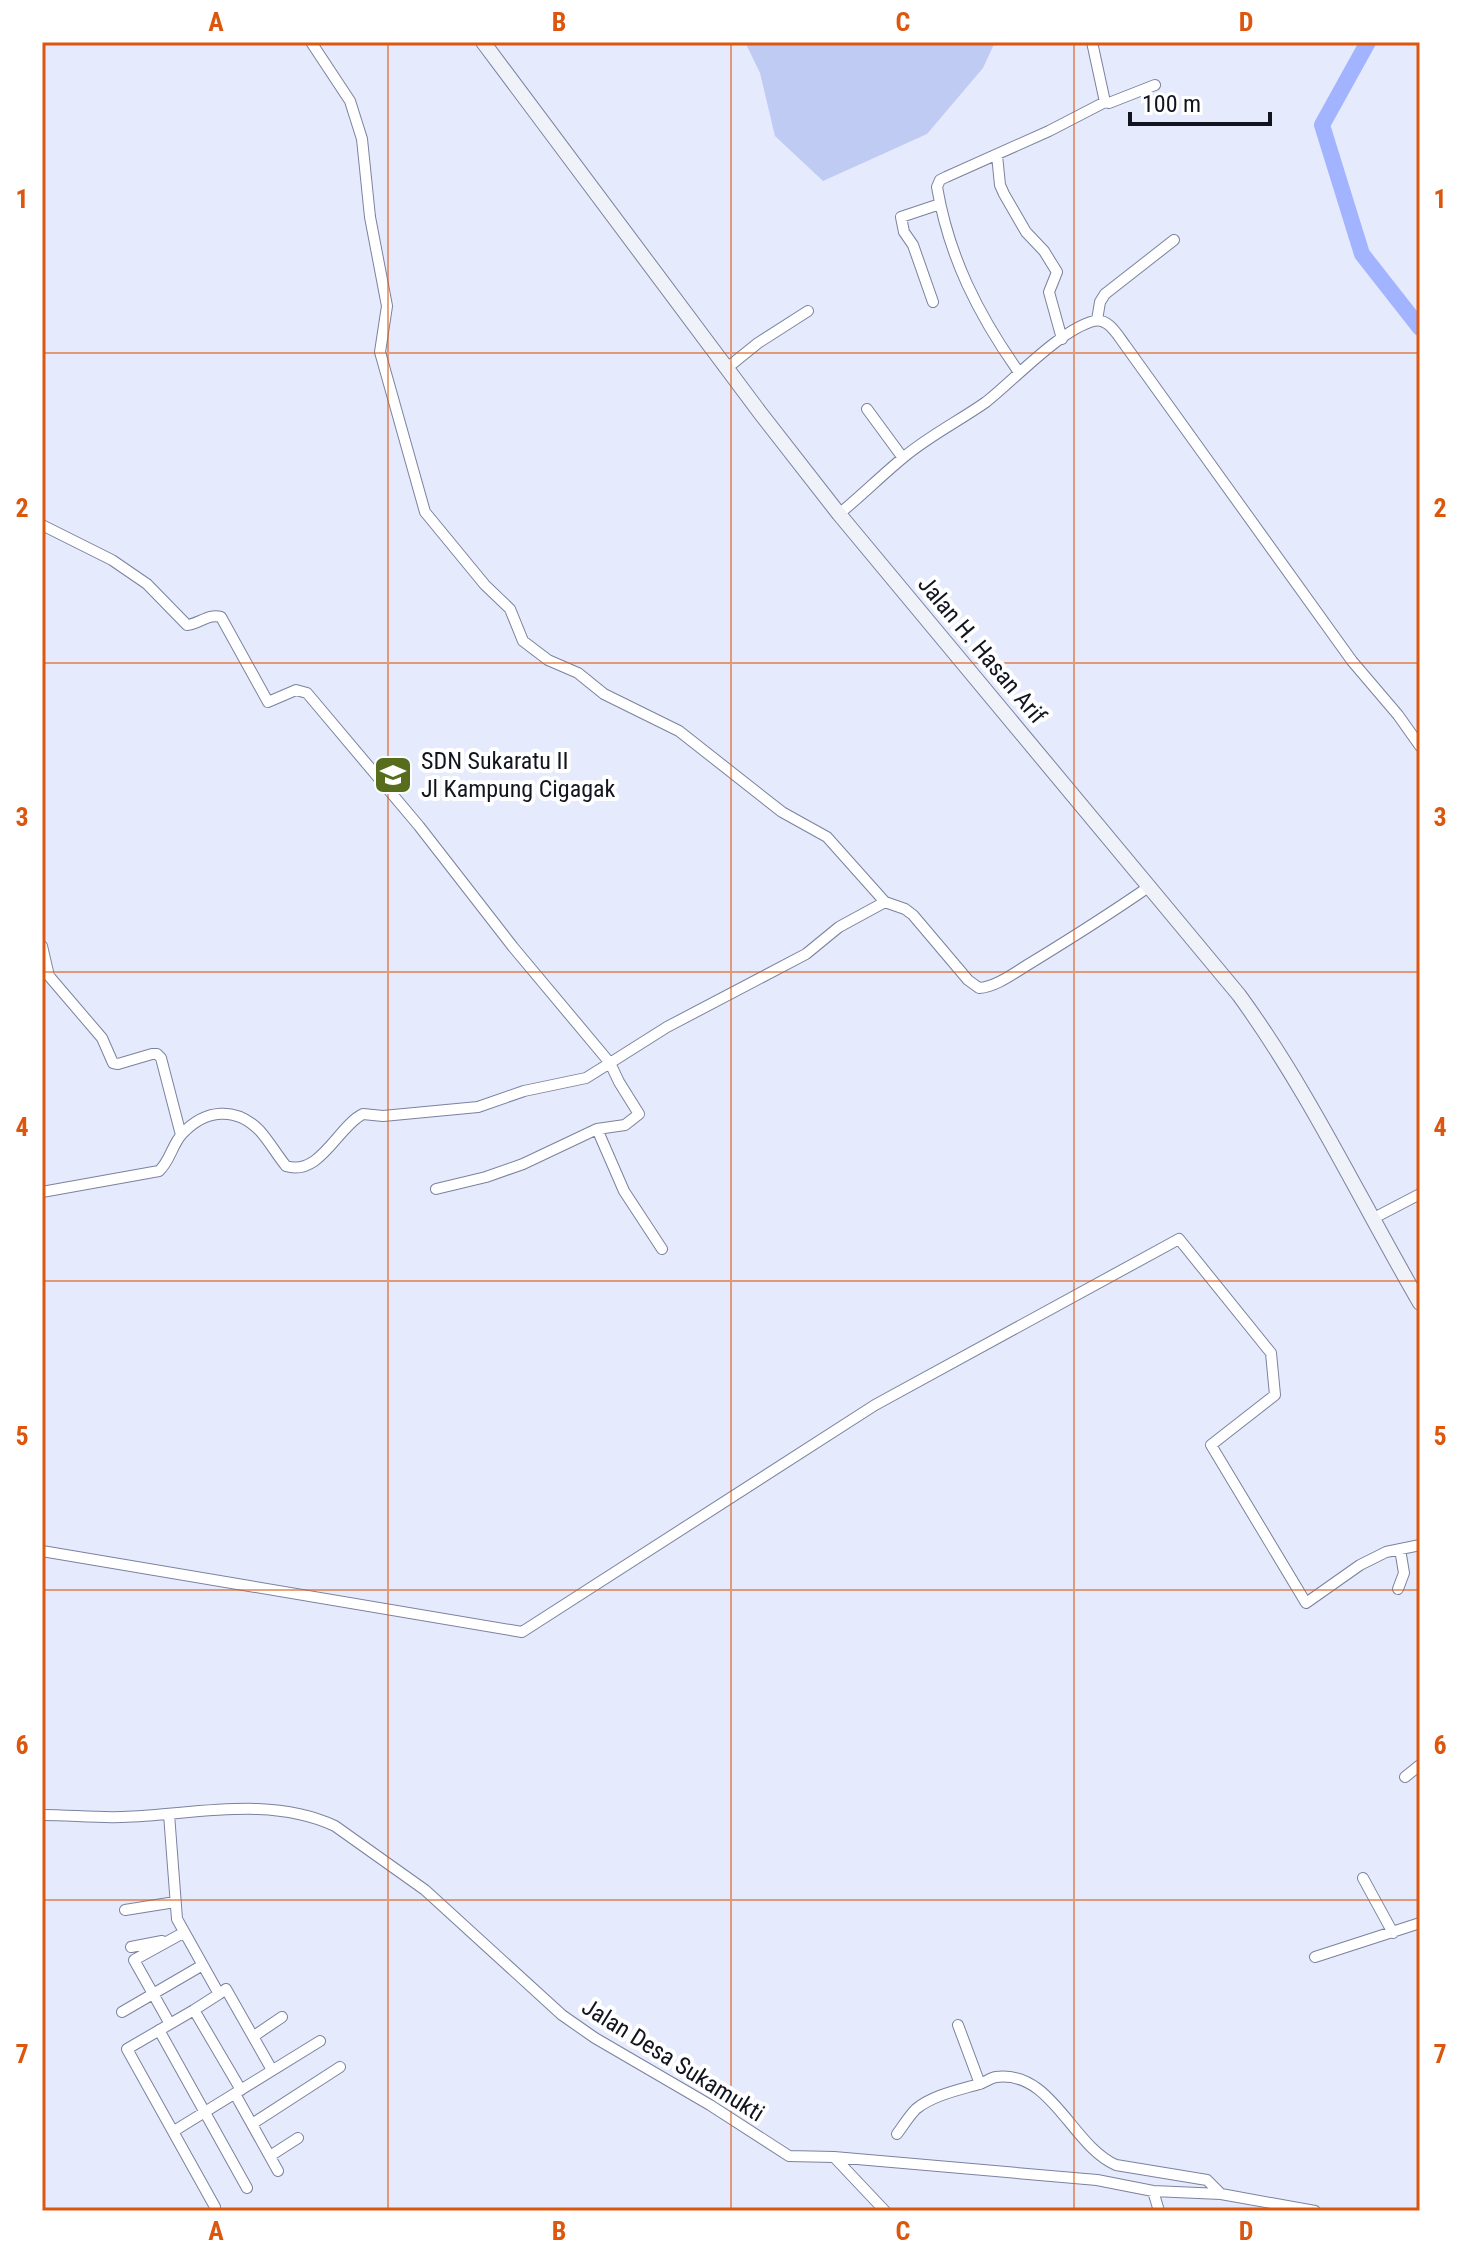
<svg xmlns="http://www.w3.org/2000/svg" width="1462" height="2253" viewBox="0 0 1462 2253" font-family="'Roboto Condensed',sans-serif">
	<rect width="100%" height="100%" fill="#e5eafd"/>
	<path fill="#c0cbf4" d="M745,42H995L983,68L927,134L823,181L775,136L760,73Z"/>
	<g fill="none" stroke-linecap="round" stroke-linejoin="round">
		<path stroke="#a2b3ff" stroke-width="16" d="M1368,42L1322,125L1362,254L1420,328"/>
		<g stroke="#7b829e" stroke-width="12">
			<path id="minor" d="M311,42L350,101L362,139L370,217L387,306L380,352L425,512L485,585L510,609L523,641L548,660L578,673L604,694L679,731L782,812L827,837L885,902L905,909L913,915L968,980L979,988C996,987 1014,973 1029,964C1070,939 1111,913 1150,886
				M1105,102L1109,103L1155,85
				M997,155L1000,185L1004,194L1026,232L1044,251L1057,272L1049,292L1062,339
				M933,302L913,245L904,232L901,217L940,204
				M1097,320L1100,302L1105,294L1174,240
				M727,368L758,343L808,311
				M1018,371C978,314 949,257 937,187L940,180L946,177L1049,131L1105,102L1092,42
				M867,409L903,458
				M839,514C861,496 882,475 904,457C929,436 959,421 986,402C1013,381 1061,329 1094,321C1108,317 1118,336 1125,345L1352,661L1398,715L1420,746
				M42,525L112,560L147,584L187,625C199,624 209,613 221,617L268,702L296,690L307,693L419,826L513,947L610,1063L667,1027L806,954L839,927L885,902
				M42,946L49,976L102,1038L113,1063L118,1064L152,1054H157L161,1058L181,1135
				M436,1189L486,1177L523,1164L597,1129
				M42,1192L159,1171C170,1161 172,1145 182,1134C205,1109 236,1106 260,1131C269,1141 277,1155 286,1166C320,1177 338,1126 363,1114L383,1116L478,1107L524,1091L586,1078L610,1063L619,1082L639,1114L625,1125L597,1129L624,1191L662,1249
				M1374,1218L1420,1194
				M42,1551L522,1632L875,1405L1179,1239L1271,1353L1275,1395L1211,1445L1306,1603L1360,1565L1386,1552L1420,1545
				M1398,1589L1404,1573L1400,1549
				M1405,1777L1420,1765
				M169,1814L177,1919L219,1994L194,2010L241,2090
				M42,1815C69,1815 96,1818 122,1817C193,1815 268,1795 335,1826L425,1890L562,2015L595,2038L710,2105L789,2156L834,2157L1097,2180L1153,2191L1221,2194L1315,2211
				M1363,1878L1393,1933
				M125,1910L175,1902
				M131,1947L162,1941
				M1315,1957L1420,1923
				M219,1994L226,1989L272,2070
				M194,2010L127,2049L215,2207
				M122,2012L201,1966
				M170,2024L134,1960L183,1933
				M958,2025L980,2084
				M159,2030L247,2188
				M254,2036L282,2017
				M235,2094L278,2171
				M252,2124L340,2067
				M174,2131L320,2041
				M897,2134C903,2126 909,2116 916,2109C933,2095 959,2090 979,2084C985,2083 989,2078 996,2077C1052,2070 1071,2145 1116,2165L1207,2180L1221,2194
				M270,2156L298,2138
				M834,2157L885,2211
				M1153,2191L1159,2211"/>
		</g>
		<g stroke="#7b829e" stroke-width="16">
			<path id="secondary" d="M483,42L761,414L839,514L1239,995C1309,1091 1360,1200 1420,1303"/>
		</g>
		<use href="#minor" stroke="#fff" stroke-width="10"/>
		<use href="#secondary" stroke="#f0f2f9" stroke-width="14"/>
	</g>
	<path fill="none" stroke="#dd560d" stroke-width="2" stroke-opacity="0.55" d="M388,42V2211M731,42V2211M1074,42V2211M42,353H1420M42,663H1420M42,972H1420M42,1281H1420M42,1590H1420M42,1900H1420"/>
	<defs>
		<g id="school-square" transform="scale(2)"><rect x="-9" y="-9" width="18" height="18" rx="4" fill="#576d1d" stroke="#fff"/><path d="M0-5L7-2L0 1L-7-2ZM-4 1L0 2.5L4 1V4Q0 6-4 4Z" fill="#fff"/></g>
	</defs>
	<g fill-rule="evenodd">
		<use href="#school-square" x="393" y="775"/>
	</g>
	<g text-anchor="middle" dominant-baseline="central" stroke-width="8" stroke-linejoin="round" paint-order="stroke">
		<g font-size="24" fill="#12141f" stroke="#fff">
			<text transform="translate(982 650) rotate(50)">Jalan H. Hasan Arif</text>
			<text transform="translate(673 2060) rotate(32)">Jalan Desa Sukamukti</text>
		</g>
		<g font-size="24" fill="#12141f" stroke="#fff" text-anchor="start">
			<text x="421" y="761">SDN Sukaratu II<tspan x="421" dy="28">Jl Kampung Cigagak</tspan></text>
		</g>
	</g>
	<rect width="1462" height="2253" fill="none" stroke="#ffffff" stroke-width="88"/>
	<path d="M1130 112v12h140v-12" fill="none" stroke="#12141f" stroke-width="4"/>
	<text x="1142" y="112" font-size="24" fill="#12141f" stroke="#ffffff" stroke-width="6" paint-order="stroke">100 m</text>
	<rect x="44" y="44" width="1374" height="2165" fill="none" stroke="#dd560d" stroke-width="3"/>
	<g font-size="26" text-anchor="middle" font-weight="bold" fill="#dd560d">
		<text x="216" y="31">A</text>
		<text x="559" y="31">B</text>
		<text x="903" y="31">C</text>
		<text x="1246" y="31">D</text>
		<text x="22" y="208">1</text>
		<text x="1440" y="208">1</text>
		<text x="22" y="517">2</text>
		<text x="1440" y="517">2</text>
		<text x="22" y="826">3</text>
		<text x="1440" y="826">3</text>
		<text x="22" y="1136">4</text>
		<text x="1440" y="1136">4</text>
		<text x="22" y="1445">5</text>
		<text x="1440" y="1445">5</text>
		<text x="22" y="1754">6</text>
		<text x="1440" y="1754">6</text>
		<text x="22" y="2063">7</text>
		<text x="1440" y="2063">7</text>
		<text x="216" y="2240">A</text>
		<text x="559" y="2240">B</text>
		<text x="903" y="2240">C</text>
		<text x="1246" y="2240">D</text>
	</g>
</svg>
